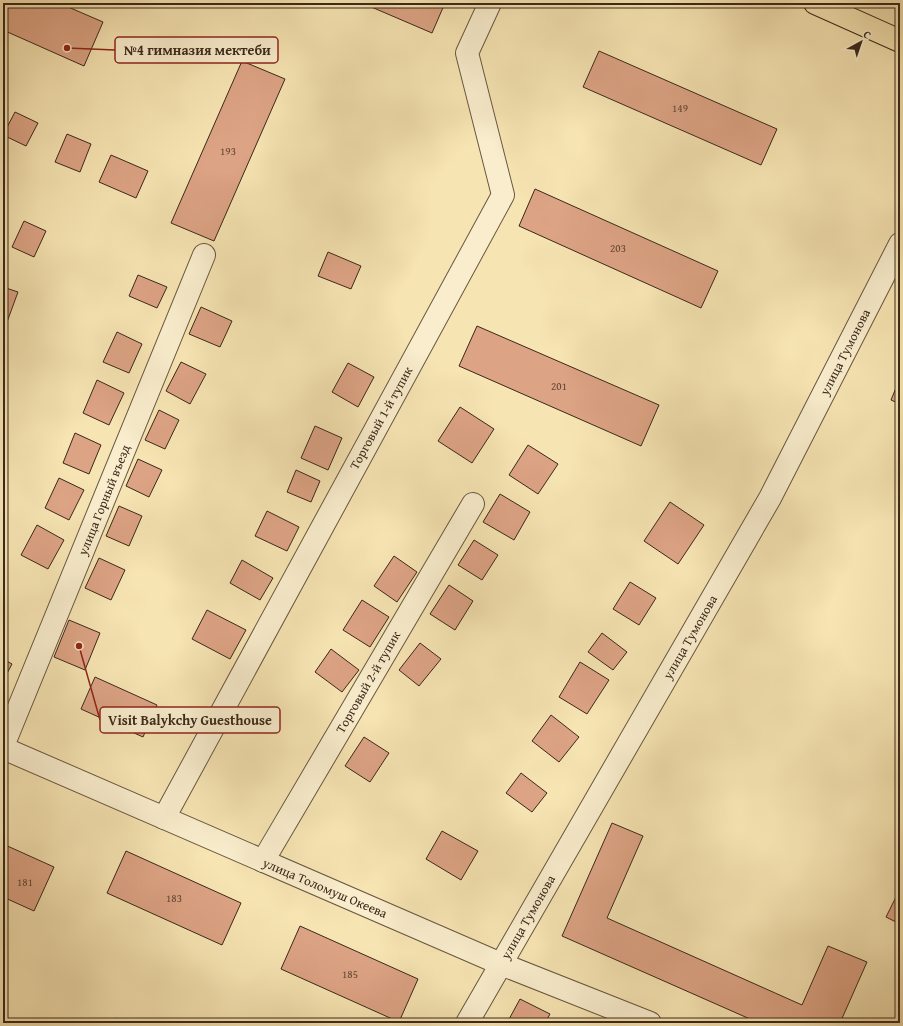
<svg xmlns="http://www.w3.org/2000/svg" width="903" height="1026" viewBox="0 0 903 1026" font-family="'Gentium Book Plus',serif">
	<rect width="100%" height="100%" fill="#f6e4b2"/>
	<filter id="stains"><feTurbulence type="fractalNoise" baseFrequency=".005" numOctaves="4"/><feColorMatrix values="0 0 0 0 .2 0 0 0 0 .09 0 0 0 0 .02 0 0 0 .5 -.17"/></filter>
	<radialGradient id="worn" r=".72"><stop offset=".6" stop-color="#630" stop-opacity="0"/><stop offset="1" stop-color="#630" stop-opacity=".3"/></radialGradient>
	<path fill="#dca384" stroke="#3a281a" d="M3,3H59L103,22L84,66L3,30Z
		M362,3H445L432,33Z
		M599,51L777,129L761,165L583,87Z
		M242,61L285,79L214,241L171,223Z
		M15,112L38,123L26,146L3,135Z
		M67,134L91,144L80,172L55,162Z
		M111,155L148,171L136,198L99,182Z
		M535,189L718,271L701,308L519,226Z
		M24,221L46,231L34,257L12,247Z
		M328,252L361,266L351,289L318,276Z
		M138,275L167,287L157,308L129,296Z
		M3,287L18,292L7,322L3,320Z
		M201,307L232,321L220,347L189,334Z
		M477,326L659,405L641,446L459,366Z
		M117,332L142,344L129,373L103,362Z
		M181,362L206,374L190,404L166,391Z
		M348,363L374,377L358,407L332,392Z
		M900,378V404L891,400Z
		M97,380L124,393L109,425L83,413Z
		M460,407L494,429L472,463L438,441Z
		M159,410L179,420L165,449L145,440Z
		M315,426L342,438L328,470L301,458Z
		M75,433L101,445L89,474L63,463Z
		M528,445L558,464L538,494L509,475Z
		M138,459L162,470L149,497L126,486Z
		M296,470L320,481L311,502L287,492Z
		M59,478L84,490L69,520L45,508Z
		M500,494L530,512L514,540L483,522Z
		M670,502L704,525L678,564L644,541Z
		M119,506L142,516L129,546L106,536Z
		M267,511L299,527L287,551L255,536Z
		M37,525L64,540L48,569L21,555Z
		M474,540L498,555L482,580L458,565Z
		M394,556L417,572L397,602L374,586Z
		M99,558L125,570L111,600L85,588Z
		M242,560L273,578L260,600L230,583Z
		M630,582L656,598L639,625L613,609Z
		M449,585L473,601L455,630L430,614Z
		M362,600L389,617L370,647L343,630Z
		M207,610L246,630L230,659L192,639Z
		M69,620L100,633L85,670L54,657Z
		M602,633L627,652L613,670L588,652Z
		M420,643L441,659L419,686L399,670Z
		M331,649L359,670L342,692L315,672Z
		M3,659L12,664L3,681Z
		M580,662L609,680L587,714L559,697Z
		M95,677L157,705L143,737L81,709Z
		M551,715L579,737L559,762L532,741Z
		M364,737L389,753L370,782L345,766Z
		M521,773L547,793L532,812L506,793Z
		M612,823L643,836L607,918L802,1005L828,946L867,962L840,1023H759L562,936Z
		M442,831L478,851L461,880L426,859Z
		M3,844L54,867L34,911L3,897Z
		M126,851L241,903L222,945L107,893Z
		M900,889V924L886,917Z
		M300,926L418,979L399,1022L281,969Z
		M520,999L550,1014L545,1023H507Z
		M115,1018L126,1023H112Z"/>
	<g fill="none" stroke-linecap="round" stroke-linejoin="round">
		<g stroke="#695740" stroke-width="24">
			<path id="minor" d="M3,746L204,255
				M164,818L503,195L467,53L490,3
				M263,861L473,504
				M467,1023L770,498L900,244"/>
		</g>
		<g stroke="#695740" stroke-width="24">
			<path id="tertiary" d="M3,748L501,964L650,1023"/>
		</g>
		<g stroke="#3a281a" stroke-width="24">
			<path id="primary" d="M815,3L900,41"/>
		</g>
		<use href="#minor" stroke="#f9edcd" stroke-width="22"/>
		<use href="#tertiary" stroke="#f9edcd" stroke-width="22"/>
		<use href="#primary" stroke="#f6e4b2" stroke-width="22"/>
	</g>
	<g text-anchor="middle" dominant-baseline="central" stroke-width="3.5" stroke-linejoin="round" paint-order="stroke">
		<g font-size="11" fill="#624734">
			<text x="680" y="108">149</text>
			<text x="228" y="151">193</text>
			<text x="618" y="248">203</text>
			<text x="559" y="386">201</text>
			<text x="25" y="882">181</text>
			<text x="174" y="898">183</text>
			<text x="350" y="974">185</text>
		</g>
		<g font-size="13" fill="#3a281a" stroke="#f9edcd">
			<text transform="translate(845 352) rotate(-63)">улица Тумонова</text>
			<text transform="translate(381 418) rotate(-61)">Торговый 1-й тупик</text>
			<text transform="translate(104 500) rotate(-68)">улица Горный въезд</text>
			<text transform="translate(690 637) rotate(-60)">улица Тумонова</text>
			<text transform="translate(368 682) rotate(-60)">Торговый 2-й тупик</text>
			<text transform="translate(325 888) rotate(23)">улица Толомуш Океева</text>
			<text transform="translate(528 917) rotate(-60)">улица Тумонова</text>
		</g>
	</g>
	<path fill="none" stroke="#8f2418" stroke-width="1.5" d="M67 48L115 50M79 646L100 720"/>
	<g fill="#8f2418" stroke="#f9edcd" stroke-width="1.5">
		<circle cx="67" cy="48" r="4"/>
		<circle cx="79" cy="646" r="4"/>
	</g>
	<g fill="#f9edcd" stroke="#8f2418" stroke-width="1.5">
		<rect x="115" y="37" width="163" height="26" rx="4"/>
		<rect x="100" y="707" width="180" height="26" rx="4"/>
	</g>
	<g font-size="14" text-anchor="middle" font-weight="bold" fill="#3a281a">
		<text x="197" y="55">№4 гимназия мектеби</text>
		<text x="190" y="725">Visit Balykchy Guesthouse</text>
	</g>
	<rect width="903" height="1026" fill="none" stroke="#f6e4b2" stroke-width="16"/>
	<rect x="4" y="4" width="895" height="1018" fill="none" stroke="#3a281a" stroke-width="2"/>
	<rect x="8" y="8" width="887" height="1010" fill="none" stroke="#3a281a"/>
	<g transform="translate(861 42) rotate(40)" stroke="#f9edcd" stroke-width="3" paint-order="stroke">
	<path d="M0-3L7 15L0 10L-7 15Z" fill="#3a281a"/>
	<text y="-6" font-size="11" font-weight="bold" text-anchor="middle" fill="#3a281a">С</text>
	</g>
	<rect width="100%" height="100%" filter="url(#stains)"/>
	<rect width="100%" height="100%" fill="url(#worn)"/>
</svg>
